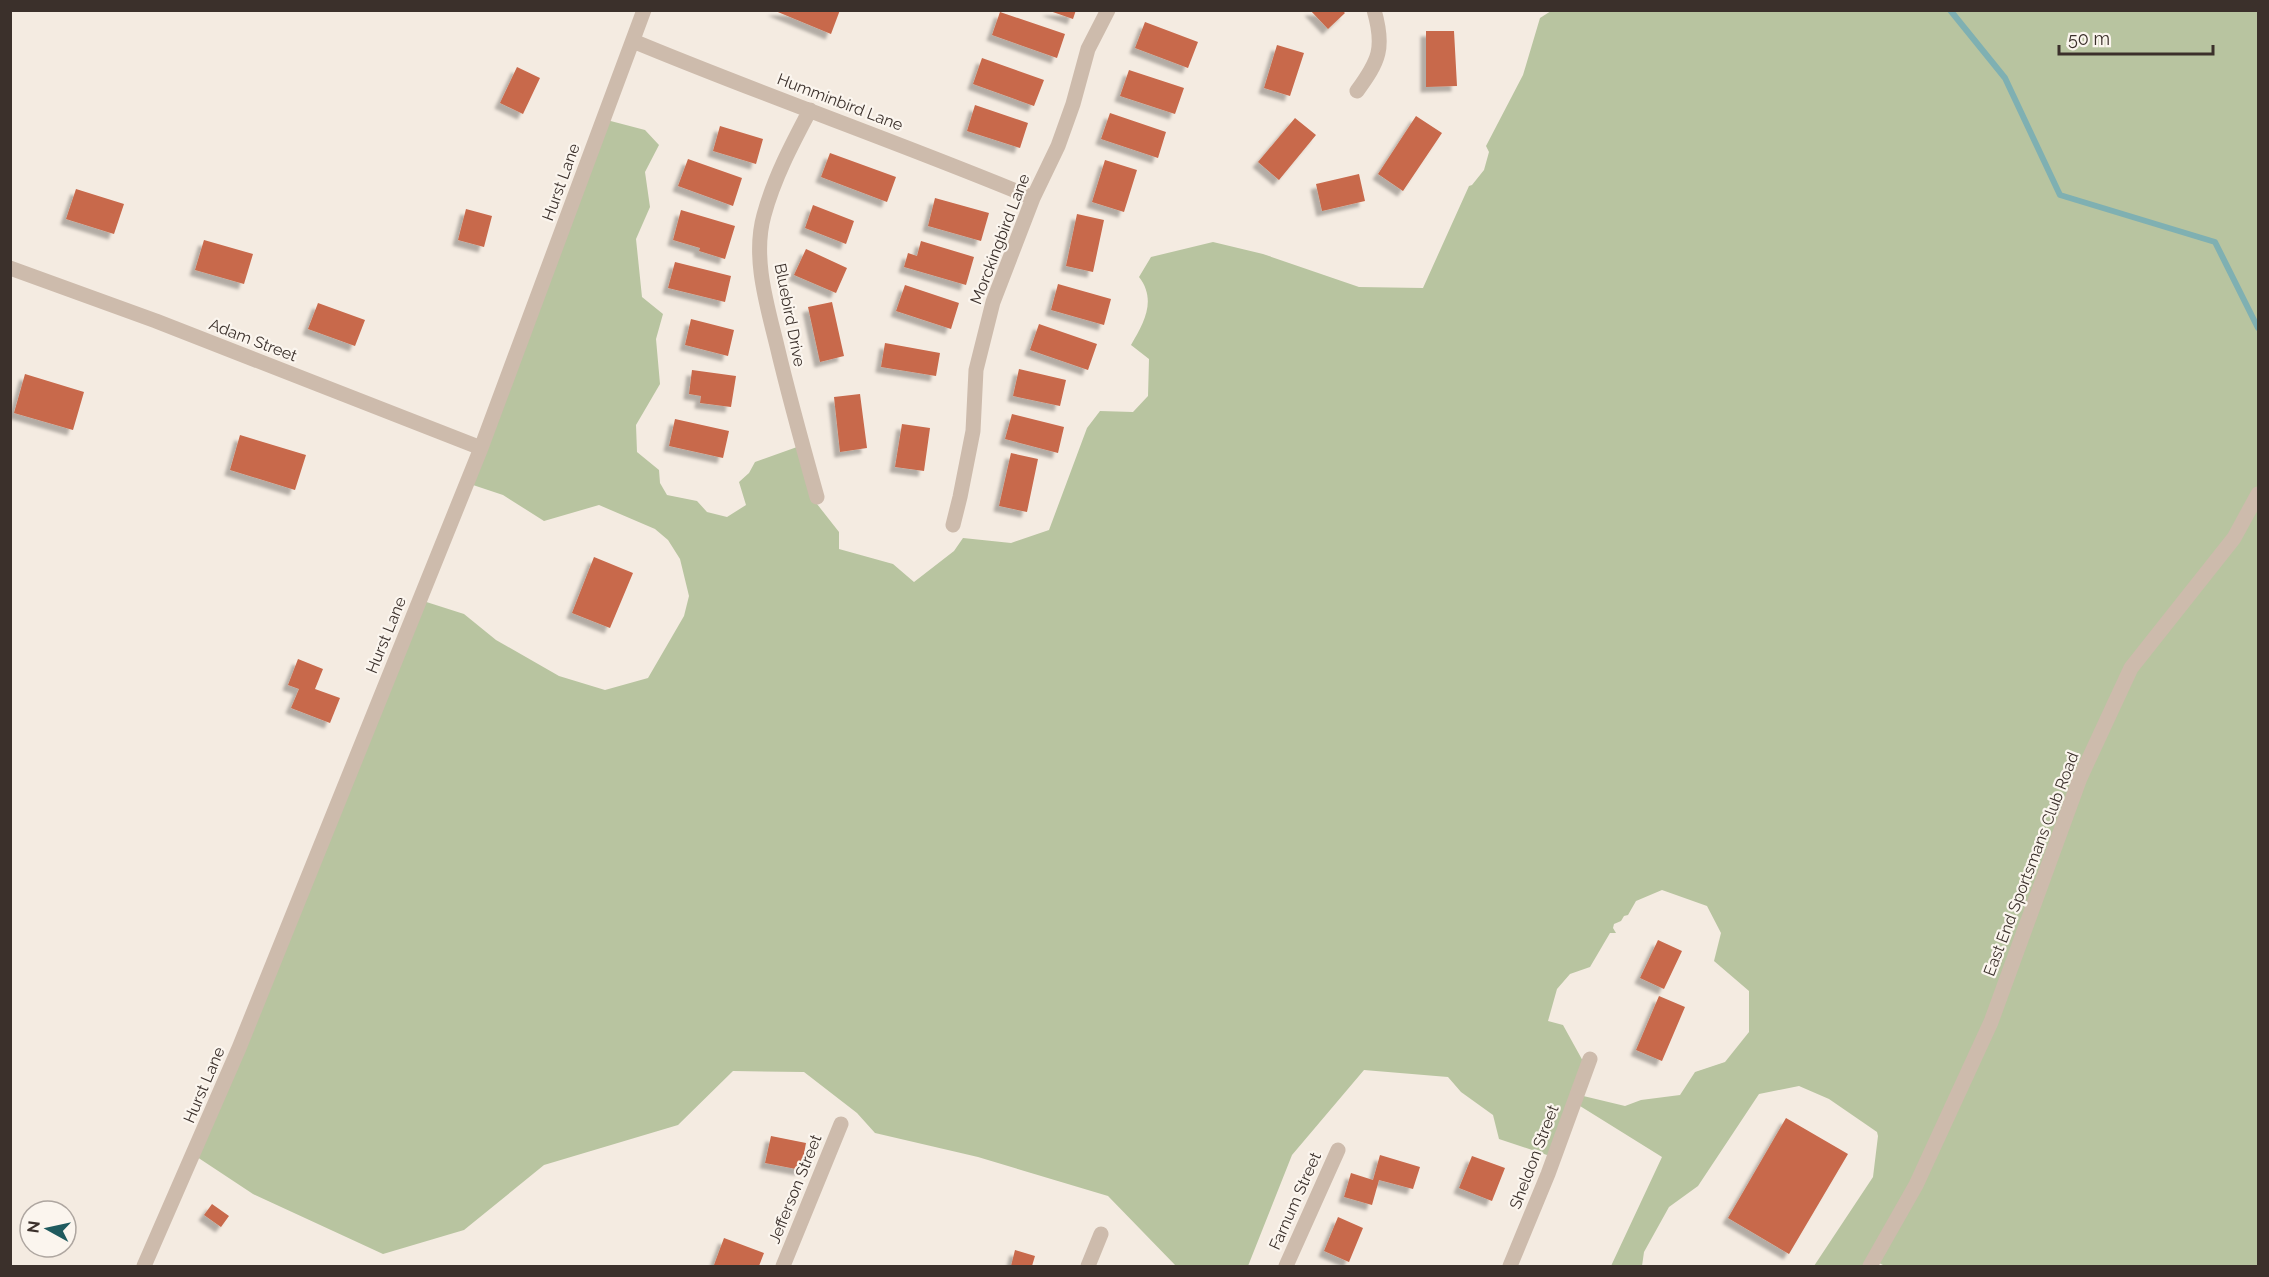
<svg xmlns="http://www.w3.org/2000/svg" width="2269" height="1277" viewBox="0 0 2269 1277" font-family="Raleway,sans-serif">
	<defs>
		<filter id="shadow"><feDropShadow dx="-5.5" dy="5.5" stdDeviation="1.5" flood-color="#0004"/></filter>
	</defs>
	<rect width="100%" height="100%" fill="#f4ebe1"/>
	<path fill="#b8c4a0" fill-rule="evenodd" d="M1551,11H2258V1266H1885L1871,1259L1865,1266H1814L1873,1177L1878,1136L1877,1132L1829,1099L1799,1086L1759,1094L1698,1186L1669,1207L1644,1252L1642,1266H1611L1662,1157L1580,1106L1550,1156L1499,1139L1493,1115L1461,1092L1448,1077L1364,1070L1292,1155L1248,1266H1176L1108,1196L978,1157L875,1133L857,1113L804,1072L733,1071L678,1125L544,1165L464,1230L383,1254L253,1194L191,1153L417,599L464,614L496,640L559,676L605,690L648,678L684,616L689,596L680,559L668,540L655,529L599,505L544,521L503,495L464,482L603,119L645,130L659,145L645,172L650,207L636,239L642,297L663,314L656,339L660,384L636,425L637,452L659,470L660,483L667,495L697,501L707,512L727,517L746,505L739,482L749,473L755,462L797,447L817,504L839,532V549L893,564L914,582L954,551L963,538L1011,543L1049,530L1087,428L1100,411L1133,412L1148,396L1149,359L1131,345C1144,323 1157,300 1139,277L1151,257L1213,242L1263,254L1359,287L1423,288L1469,186L1472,185L1484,170L1489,152L1486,146L1523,75L1540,18ZM1662,890L1707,906L1721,933L1714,961L1749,991V1032L1725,1062L1695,1072L1680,1095L1641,1100L1625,1106L1575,1094L1584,1063L1563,1025L1548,1021L1557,989L1570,974L1590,967L1610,933H1616L1613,928L1614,924L1621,921L1624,916L1628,915L1636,901Z"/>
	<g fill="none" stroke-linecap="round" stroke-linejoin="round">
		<path stroke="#7fb0b2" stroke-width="6" d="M1950,10L2005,78L2060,195L2215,242L2258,328"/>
	</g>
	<path fill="#c8694b" filter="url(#shadow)" d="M773,10H840L831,34Z
		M1047,10H1076L1073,19Z
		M1310,10H1342L1345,13L1328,29Z
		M1000,12L1065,34L1057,58L992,35Z
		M1145,22L1198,42L1188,68L1135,48Z
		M1426,31H1454L1457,86L1426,87Z
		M1277,45L1304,53L1290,96L1264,88Z
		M982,58L1044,80L1034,106L973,84Z
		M517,67L540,78L523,114L500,103Z
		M1129,70L1184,88L1175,114L1120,96Z
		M975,105L1028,123L1020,148L967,131Z
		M1110,113L1166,132L1158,158L1101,139Z
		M1416,116L1442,133L1403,191L1378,174Z
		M1295,118L1316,135L1279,180L1258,162Z
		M720,126L763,139L756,164L713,151Z
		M830,153L896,177L887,202L821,177Z
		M688,159L742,178L733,206L678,186Z
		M1105,160L1137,170L1124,212L1092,202Z
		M1359,174L1365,201L1322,211L1316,184Z
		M76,189L124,204L114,234L66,219Z
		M935,198L989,213L981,241L928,226Z
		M813,205L854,221L846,244L805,228Z
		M466,209L492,216L484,247L458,240Z
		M681,210L735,226L725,259L699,251L700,248L673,240Z
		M1077,214L1104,220L1093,272L1066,266Z
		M204,240L253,254L244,284L195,270Z
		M921,241L974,257L966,285L904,267L908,253L917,256Z
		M806,249L847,268L836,293L794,275Z
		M675,262L731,276L725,302L668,288Z
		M1058,284L1111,299L1104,325L1051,310Z
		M905,285L959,303L951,329L896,311Z
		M832,302L844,356L820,362L808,307Z
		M318,303L365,320L355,346L308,329Z
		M691,319L734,330L728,356L685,345Z
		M1039,324L1097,344L1088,370L1030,350Z
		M885,343L940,353L936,376L881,367Z
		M1019,369L1066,380L1060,406L1013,396Z
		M692,370L736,376L731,407L700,403L701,396L689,394Z
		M25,374L84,392L73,430L14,413Z
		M860,394L867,448L840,452L834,397Z
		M1012,414L1064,427L1058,453L1005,439Z
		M675,419L729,431L723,458L669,446Z
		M902,424L930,428L924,471L895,467Z
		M240,435L306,455L295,490L230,470Z
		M1011,453L1038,459L1027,512L999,506Z
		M594,557L633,573L610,628L572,613Z
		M298,659L323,669L315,689L340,698L330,723L291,708L299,689L288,685Z
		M1658,940L1682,951L1664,989L1640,978Z
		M1659,996L1685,1007L1662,1061L1636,1050Z
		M1786,1118L1848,1154L1789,1254L1728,1218Z
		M771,1136L806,1143L801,1170L765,1163Z
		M1380,1155L1420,1167L1413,1189L1379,1180L1372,1205L1344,1197L1351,1173L1373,1180Z
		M1472,1156L1505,1168L1492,1201L1459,1188Z
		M212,1204L229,1216L221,1227L204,1215Z
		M1338,1217L1363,1228L1349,1262L1324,1251Z
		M724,1238L764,1253L759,1266L714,1265Z
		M1015,1250L1035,1256L1032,1266H1011Z"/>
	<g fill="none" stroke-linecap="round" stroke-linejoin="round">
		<path stroke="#cdbbac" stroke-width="15" d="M633,41C765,96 901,143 1033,198
			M1357,91C1379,61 1385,48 1374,10
			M810,110C792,144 774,178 764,215C752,257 767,305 777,346C789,397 803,447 817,497
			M10,268L156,321L481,448
			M953,525L960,497L973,431L976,370L993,302L1033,198L1058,146L1073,104L1088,49L1108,10
			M144,1266L239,1048L481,448L644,10
			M783,1266L841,1124
			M1088,1266L1101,1234
			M1286,1266L1338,1150
			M1510,1266L1548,1174L1590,1059
			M1870,1266L1916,1185L1991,1022L2080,778L2131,668L2234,538L2258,494"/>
	</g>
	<g text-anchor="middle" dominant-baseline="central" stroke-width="4.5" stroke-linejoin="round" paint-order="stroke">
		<g font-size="16" fill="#3b302b" stroke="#fbf5ee">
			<text transform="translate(840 102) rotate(21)">Humminbird Lane</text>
			<text transform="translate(561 182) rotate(-70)">Hurst Lane</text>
			<text transform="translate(1000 239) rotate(-69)">Morckingbird Lane</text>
			<text transform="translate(790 315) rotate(79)">Bluebird Drive</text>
			<text transform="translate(253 340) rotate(21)">Adam Street</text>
			<text transform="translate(386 635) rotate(-68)">Hurst Lane</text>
			<text transform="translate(2031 864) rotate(-69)">East End Sportsmans Club Road</text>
			<text transform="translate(204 1085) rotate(-67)">Hurst Lane</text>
			<text transform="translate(1534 1157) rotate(-69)">Sheldon Street</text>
			<text transform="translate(795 1189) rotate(-68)">Jefferson Street</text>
			<text transform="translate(1295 1201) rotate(-66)">Farnum Street</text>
		</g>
	</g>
	<rect width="2269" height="1277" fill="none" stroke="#3b302b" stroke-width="24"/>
	<g transform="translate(48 1229) rotate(278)"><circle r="28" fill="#fbf5ee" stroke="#aea6a0" stroke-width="1.5"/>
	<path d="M0-4.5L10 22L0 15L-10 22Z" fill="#1f5a5e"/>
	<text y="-9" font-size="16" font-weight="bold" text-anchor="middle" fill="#3b302b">N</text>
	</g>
	<path d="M2059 45v9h154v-9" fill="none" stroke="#3b302b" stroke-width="3"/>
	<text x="2068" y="45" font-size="18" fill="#3b302b" stroke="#fbf5ee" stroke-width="4.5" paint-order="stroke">50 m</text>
</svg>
